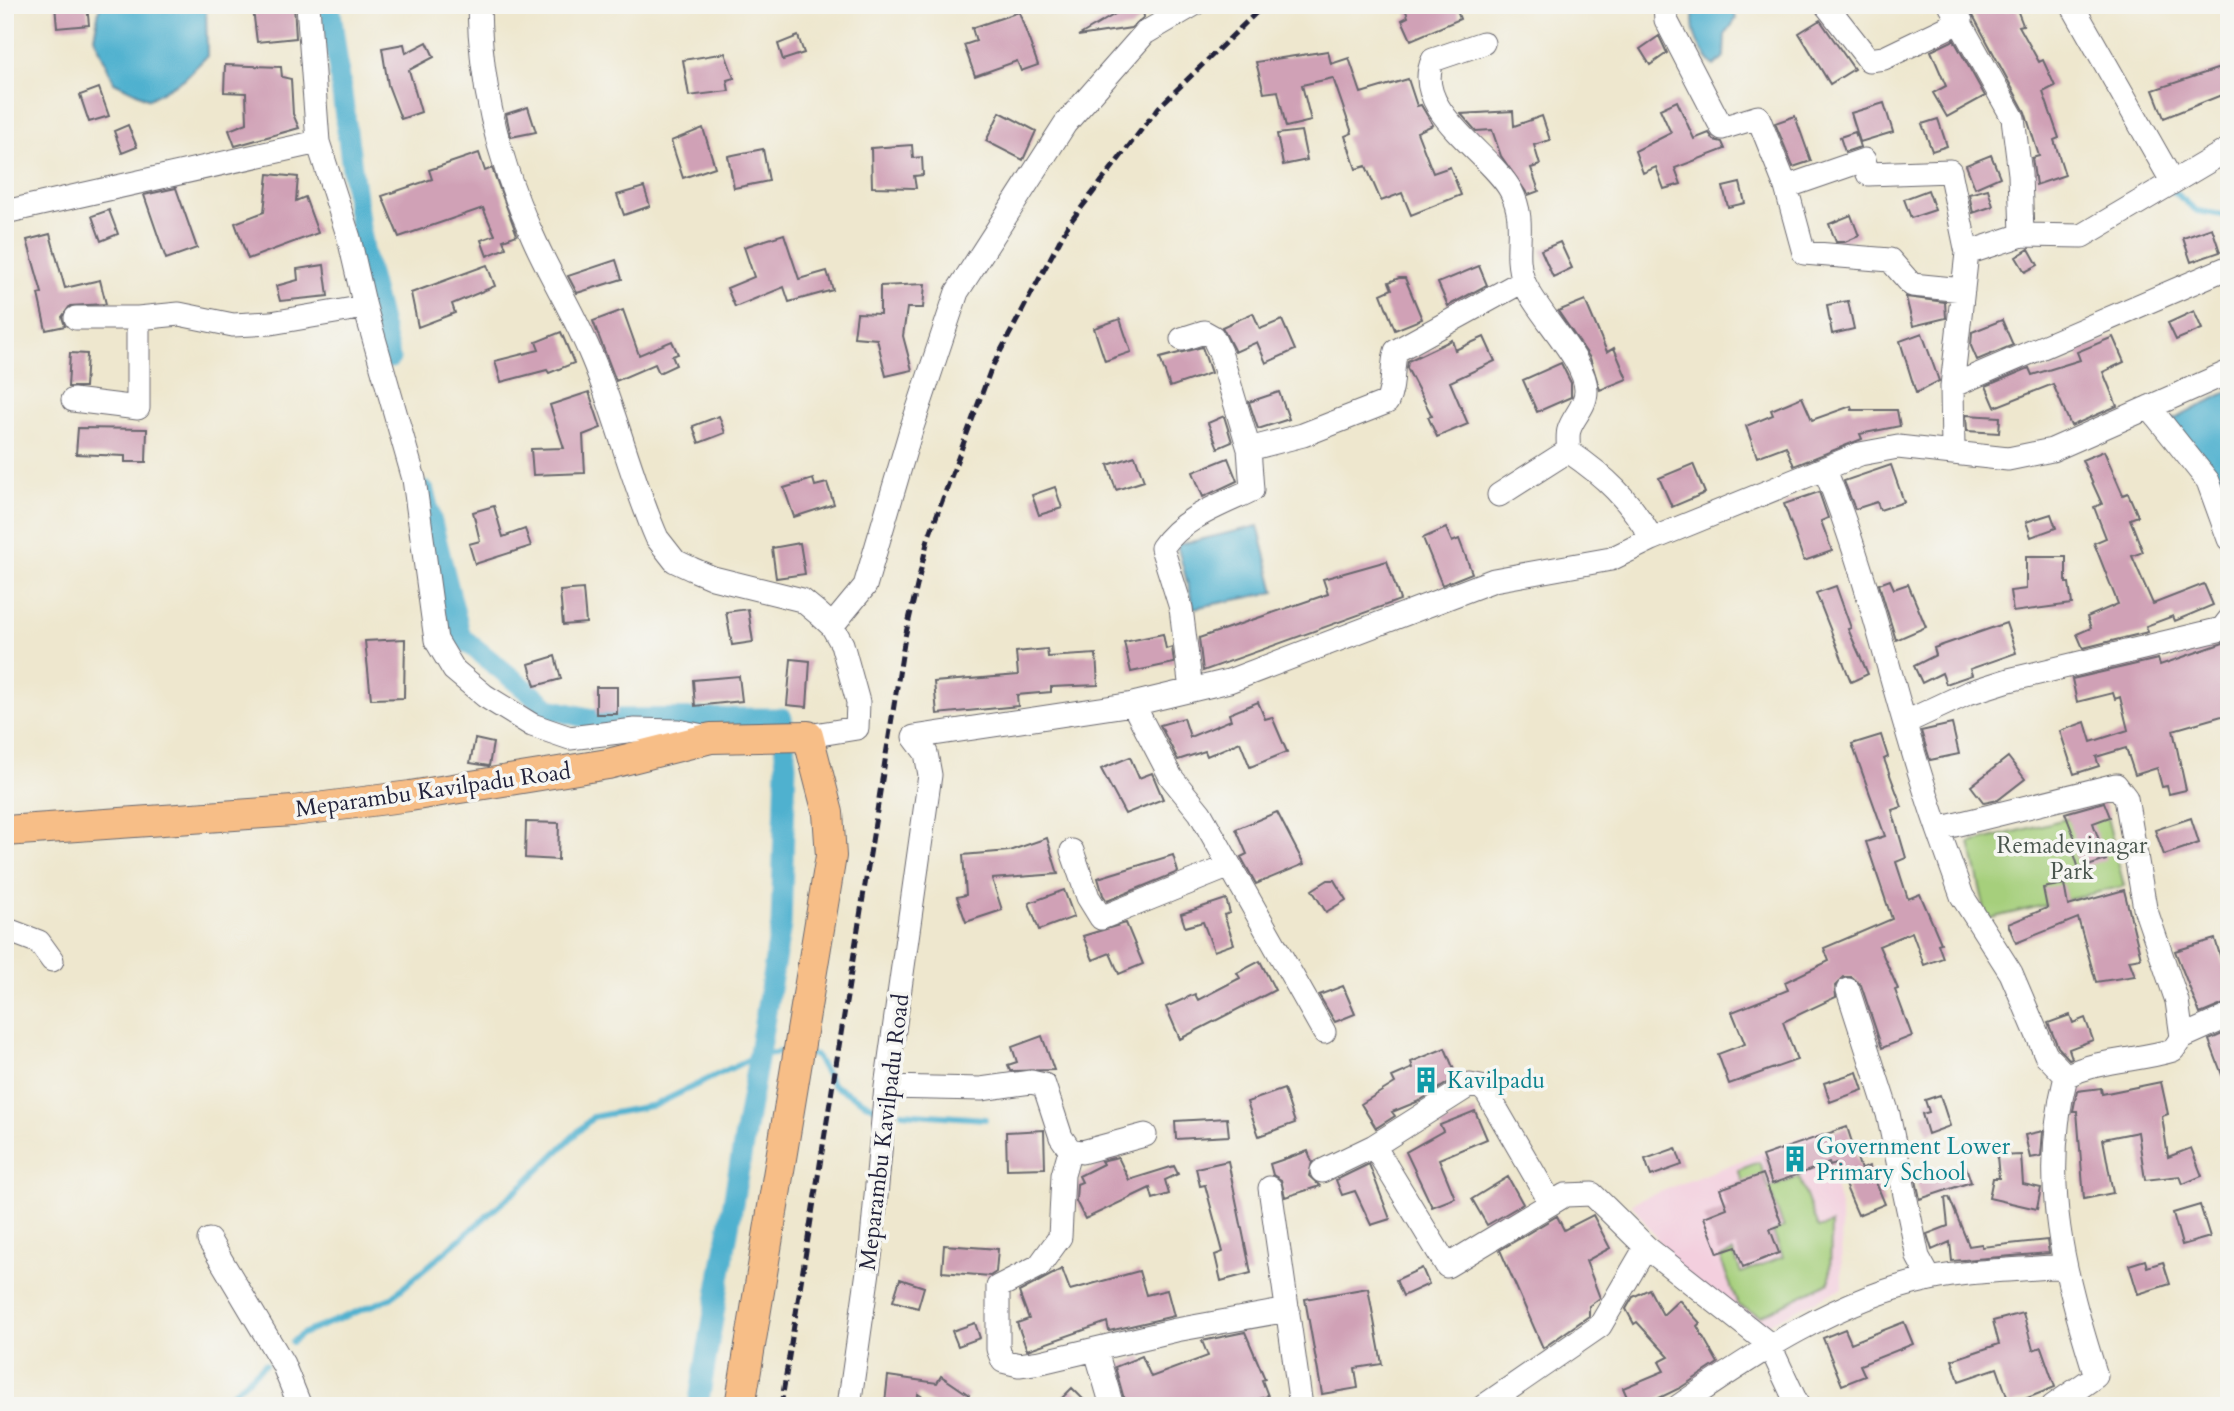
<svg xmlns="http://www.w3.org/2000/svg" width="2234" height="1411" viewBox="0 0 2234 1411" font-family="Cardo,serif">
	<rect width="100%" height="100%" fill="#f6f6f2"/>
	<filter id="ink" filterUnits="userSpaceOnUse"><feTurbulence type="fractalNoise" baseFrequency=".0143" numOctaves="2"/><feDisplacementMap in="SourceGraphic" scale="14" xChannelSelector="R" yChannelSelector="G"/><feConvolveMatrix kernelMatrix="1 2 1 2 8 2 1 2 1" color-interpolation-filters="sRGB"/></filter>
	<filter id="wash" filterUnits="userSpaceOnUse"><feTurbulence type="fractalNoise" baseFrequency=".00686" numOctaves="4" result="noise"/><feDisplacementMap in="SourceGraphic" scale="28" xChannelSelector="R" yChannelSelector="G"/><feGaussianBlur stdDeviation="1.57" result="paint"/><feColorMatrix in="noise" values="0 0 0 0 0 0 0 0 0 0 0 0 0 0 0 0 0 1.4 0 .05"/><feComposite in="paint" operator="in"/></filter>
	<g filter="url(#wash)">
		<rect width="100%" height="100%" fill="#eee7ce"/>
		<path fill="#f3cfde" d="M1822,1129L1841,1211L1842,1288L1757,1329L1684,1276L1631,1203Z"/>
		<path fill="#a6cf7b" stroke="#64785b" stroke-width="2" d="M2105,809L2124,886L1987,919L1970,843Z
			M1759,1162L1769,1188L1799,1177L1818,1228L1831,1224L1830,1282L1760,1316L1738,1305L1720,1258L1733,1252L1741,1273L1783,1257L1773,1232L1784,1228L1772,1196L1751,1203L1738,1170Z"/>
		<path fill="#50b1cf" stroke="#396a85" stroke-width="2" d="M100,5H206L207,56L184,79L149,99L114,82L94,37Z
			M1695,5H1733L1736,19L1725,35L1724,57L1714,66C1697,48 1689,30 1695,5Z
			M2229,391V478L2208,483L2167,423Z
			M1258,526L1275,592L1194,608L1177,545Z"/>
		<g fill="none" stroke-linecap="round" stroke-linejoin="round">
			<path stroke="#50b1cf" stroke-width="6" d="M2169,188L2197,211L2229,216
				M808,1054L815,1055L833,1085L877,1109
				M902,1113L985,1119
				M292,1342L302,1334L391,1298L524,1184L593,1117L655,1105L758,1055L790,1051
				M218,1406L265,1364"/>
			<path stroke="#50b1cf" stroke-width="21" d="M330,5L363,250L390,358
				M424,491L461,637L550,709L592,719L782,718L786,765L781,925L698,1406"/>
		</g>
		<g id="blocks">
			<path fill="#d0a1b6" d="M55,5H87L89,25L57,28Z
				M294,5L296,38L257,42L253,9Z
				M1404,5H1455L1460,19L1411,40L1402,20L1408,17Z
				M1982,5H2003L2006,11L2016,7L2023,25L2019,26L2039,62L2043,60L2055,86L2043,92L2059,138L2054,140L2065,175L2036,185L2032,158L2039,156L2025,112L1970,10Z
				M1127,7L1128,12L1143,10L1144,17L1131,28L1078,36Z
				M1019,12L1038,65L1021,71L1017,61L975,76L964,45L976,41L972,28Z
				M1820,20L1854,69L1830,84L1799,33Z
				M798,36L804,53L783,60L778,44Z
				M1659,36L1667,53L1650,65L1640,49Z
				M1954,40L1985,96L1947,117L1933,93L1946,86L1931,51Z
				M427,42L434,57L409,70L421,112L401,119L388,85L382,48L404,44L406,53Z
				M1328,51L1331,64L1349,58L1361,93L1408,79L1417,106L1421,105L1433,125L1417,132L1433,173L1450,167L1461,195L1411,215L1402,193L1381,201L1366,166L1356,169L1345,136L1352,133L1333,78L1302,85L1311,121L1286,127L1278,91L1264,93L1256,62Z
				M725,53L734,78L727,80L729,91L689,96L683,60Z
				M225,65L281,67L282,77L291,79L293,114L299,128L235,146L229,130L247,123L246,93L224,92Z
				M2229,65V92L2164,118L2153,90Z
				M99,88L109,116L89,122L80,95Z
				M1677,101L1694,139L1709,133L1714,140L1722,142L1725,149L1675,168L1681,184L1664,189L1656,167L1643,173L1635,151L1671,133L1660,109Z
				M1884,103L1893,132L1860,142L1851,113Z
				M528,107L536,132L511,137L506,114Z
				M1513,111L1514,126L1542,116L1550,140L1534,145L1540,165L1531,168L1539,191L1528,195L1501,156L1492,130L1476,131L1461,114Z
				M1000,112L1036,131L1023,160L986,141Z
				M1795,116L1811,161L1793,167L1775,123Z
				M1938,119L1947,146L1932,151L1922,124Z
				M128,125L137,147L122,153L114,131Z
				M703,128L715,167L683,178L671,141Z
				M1301,131L1307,160L1283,165L1277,134Z
				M1855,132L1860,147L1845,152L1840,137Z
				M912,145L913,158L922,157L923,175L914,176L916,188L872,187L871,148Z
				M763,149L769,181L734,188L728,156Z
				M479,153L485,171L492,168L517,235L503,240L506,248L487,256L481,240L495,235L483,208L399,237L382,196L432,179L429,170Z
				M1991,155L2000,177L1975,188L1966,165Z
				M268,174L298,177L296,201L305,197L318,233L248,259L235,223L264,212Z
				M1740,183L1745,203L1728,207L1723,187Z
				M644,187L650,206L624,215L617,195Z
				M176,188L197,248L166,259L144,195Z
				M1988,189L1993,206L1973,213L1969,194Z
				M1928,190L1935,210L1911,218L1904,199Z
				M109,210L118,234L101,241L92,216Z
				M1851,215L1859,236L1845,242H1836L1829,224Z
				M2212,228L2220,252L2191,262L2183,238Z
				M50,234L65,288L100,280L106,304L70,306L62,317L65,326L46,330L38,294L42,293L27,240Z
				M784,234L799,279L827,271L833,290L789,302L784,287L735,307L727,288L754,277L744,247Z
				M1560,242L1572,268L1553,277L1541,250Z
				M2029,249L2038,265L2025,272L2016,257Z
				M616,260L622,279L577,293L568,276Z
				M324,265L328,296L280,301L276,286L298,280L297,269Z
				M487,265L495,286L452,304L455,313L418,327L411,293Z
				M1479,266L1487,285L1448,306L1438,283Z
				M1399,278H1405L1422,319L1395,330L1381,294L1392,289L1389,282Z
				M925,284L923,308H907L903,336L912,370L886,376L877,339L854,337L857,313L880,314V286Z
				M1906,297L1945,302L1946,318L1913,326Z
				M1585,300L1607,352L1614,348L1627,379L1600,390L1590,358L1558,311Z
				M1848,301L1854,329L1832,334L1827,305Z
				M623,310L639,355L672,341L678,354L672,356L676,365L659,373L655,364L616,381L593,321Z
				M2194,311L2202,329L2176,340L2168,323Z
				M1253,313L1260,329L1282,320L1295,350L1266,363L1257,342L1235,352L1222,327Z
				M1120,319L1131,352L1105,361L1094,328Z
				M2002,320L2013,345L1977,360L1971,346L1972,332Z
				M561,332L574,363L549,373L547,370L501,382L495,361L539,350L536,342Z
				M1922,333L1939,381L1916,393L1900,341Z
				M1484,337L1495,361L1450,382L1468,424L1437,437L1428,417L1432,416L1407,368L1408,361L1452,340L1455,350Z
				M2113,337L2124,362L2103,372L2117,406L2071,426L2053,384L1995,407L1986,386L2029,368L2032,375L2080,360L2077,352Z
				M1202,347L1211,373L1170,387L1160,358Z
				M70,353L87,354L85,387H68Z
				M1561,363L1571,383V397L1537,412L1523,380Z
				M589,392L601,428L583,435L585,473L533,475L531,449L564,448L550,405Z
				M1279,392L1289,419L1258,429L1249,402Z
				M1802,397L1812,420L1851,406L1852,410H1897L1900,426L1860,434L1862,439L1794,466L1786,446L1757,457L1746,426L1773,415L1771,410Z
				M1966,415L2000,417L1999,433L1967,431Z
				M719,416L725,433L699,443L693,426Z
				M1224,416L1232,442L1218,448L1208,423Z
				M78,428L147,429L146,462H125V456L76,454Z
				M2104,451L2123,495L2128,493L2138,516L2130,519L2143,552L2132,556L2153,604L2204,584L2213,605L2175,621L2173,616L2146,626L2148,632L2083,648L2077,634L2091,628L2087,617L2118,604L2094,543L2106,538L2094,507L2102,504L2082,460Z
				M1135,456L1144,481L1116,490L1108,465Z
				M1228,458L1237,481L1203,497L1193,472Z
				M1693,464L1705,493L1672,507L1659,478Z
				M1891,465L1904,502L1880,510L1877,502L1855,509L1844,481Z
				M813,479L815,486L827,483L834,504L794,517L784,488Z
				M1055,487L1062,508L1039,515L1032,495Z
				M1819,492L1828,518L1821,521L1832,551L1804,561L1784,504Z
				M494,506L503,537L525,529L531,546L475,564L469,544L480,541L473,512Z
				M2051,514L2056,528L2031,537L2026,522Z
				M1446,528L1452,542L1459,539L1472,573L1442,585L1423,538Z
				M800,543L805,574L776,578L772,548Z
				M2026,557H2066V583H2069L2072,604L2013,612L2010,591L2026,589Z
				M1387,561L1400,600L1203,671L1199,638L1328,594L1323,579Z
				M1890,580L1894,589L1908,584L1926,627L1896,640L1879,584Z
				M1836,586L1851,628L1848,629L1868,674L1851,682L1816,593Z
				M583,589L586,623L563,625L560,591Z
				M748,609L753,642L732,645L726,612Z
				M2006,623L2016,653L1970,669L1972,675L1946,684L1942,673L1922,683L1914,666L1936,655L1934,648Z
				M1163,634L1166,649L1172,647L1174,663L1131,672L1124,642Z
				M405,639L404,698L371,699L365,641Z
				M2229,641V714L2173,730L2186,790L2169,794L2167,786L2162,787L2157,768L2135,775L2126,748L2096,757L2099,766L2074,774L2060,731L2085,722L2091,742L2128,730L2120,697L2115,699L2113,693L2077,702L2072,679L2158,659L2160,665Z
				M1047,649L1048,657L1096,654L1098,685L1051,687V692L1017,695L1018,706L937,714L934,682L1018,675L1016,652Z
				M555,656L561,679L535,686L529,664Z
				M791,659L810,661L807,707L787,705Z
				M739,676L742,701L695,706L693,680Z
				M596,687H617V714H596Z
				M1258,702L1265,719L1272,717L1287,752L1250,767L1240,742L1207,756L1205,751L1178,760L1160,725L1184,718L1190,737L1231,720L1229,714Z
				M1952,724L1959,754L1930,760L1921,731Z
				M1881,735L1888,757L1884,759L1902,807L1892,810L1906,858L1896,862L1908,899L1920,894L1941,943L1938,944L1943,958L1924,965L1912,932L1879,946L1898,989L1895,990L1912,1036L1882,1048L1861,985L1852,977H1844L1835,986L1836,997L1783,1022L1797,1060L1729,1084L1718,1054L1745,1044L1732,1012L1788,990L1785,982L1829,961L1824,948L1892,919L1866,842L1885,836L1852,744Z
				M475,739L493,743L489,766L470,763Z
				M1130,757L1139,778L1152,773L1163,799L1125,814L1101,769Z
				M2008,757L2025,779L1998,800L1984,803L1971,786Z
				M2104,802L2110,817L2093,823L2106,860L2079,869L2070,841L2075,839L2065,813Z
				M1277,812L1304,864L1256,884L1241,857L1247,854L1236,829Z
				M2191,818L2199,843L2164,855L2155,830Z
				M526,822L559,823L558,860L525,858Z
				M1047,838L1058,874L992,879L1002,910L966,922L957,897L966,895L963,855L1009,851Z
				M1173,855L1178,872L1107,901L1103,895L1098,878Z
				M1328,880H1334L1346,900L1326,912L1312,890Z
				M2064,884L2068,906L2124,890L2141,958L2129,960L2135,976L2096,982L2078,918L2016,943L2008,924L2047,908L2043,888Z
				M1064,890L1074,917L1039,930L1029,903Z
				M1226,899L1230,913L1224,915L1234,944L1214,951L1203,922L1185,927L1181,914Z
				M1126,923L1143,964L1119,974L1110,953L1093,960L1083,936Z
				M2215,939L2223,965L2229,964V1002L2200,1014L2175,951Z
				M1260,961L1275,990L1180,1039L1166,1007L1195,994L1198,1000L1240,978L1237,973Z
				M1343,986L1355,1014L1335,1022L1319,995Z
				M2070,1015L2073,1023L2085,1018L2093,1040L2069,1049L2072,1058L2069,1059L2058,1047L2048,1023Z
				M2229,1031V1088H2227L2209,1040Z
				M1042,1036L1054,1070L1010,1071L1008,1065L1017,1062L1012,1047Z
				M1445,1048L1457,1077L1419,1101L1392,1112L1395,1116L1376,1128L1361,1104L1395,1083L1392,1077L1413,1068L1411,1062Z
				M1857,1072L1863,1090L1830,1102L1824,1083Z
				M2161,1082L2168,1114L2162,1116L2168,1157L2191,1148L2202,1176L2183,1184L2180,1176L2145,1180L2138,1132L2103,1139L2113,1193L2084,1199L2077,1111H2073L2077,1091L2101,1088L2102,1094Z
				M1284,1089L1295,1123L1259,1136L1247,1102Z
				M1940,1095L1950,1126L1928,1134L1922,1114L1929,1112L1925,1100Z
				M1475,1111L1487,1139L1439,1159L1455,1198L1432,1207L1406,1152L1443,1131L1440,1125Z
				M1227,1118L1229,1136L1176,1139L1175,1121Z
				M1847,1127L1861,1170L1869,1166L1885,1204L1858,1215L1836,1164L1830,1166L1829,1163L1772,1184L1762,1156Z
				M1044,1130L1045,1168L1007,1169L1006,1132Z
				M2043,1131L2041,1156L2030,1158L2025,1135Z
				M1676,1148L1682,1165L1651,1176L1645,1159Z
				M1308,1151L1312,1162L1309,1176L1320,1186L1285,1197L1281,1180L1273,1175L1270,1164Z
				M2021,1155L2023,1184L2041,1188L2037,1209L1989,1198L1993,1178H1999L1997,1156Z
				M1118,1157L1129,1180L1174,1166L1178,1174L1165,1180L1169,1194L1153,1199L1150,1188L1085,1219L1076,1201L1077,1184L1082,1182L1079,1176L1103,1164L1101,1161Z
				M1228,1161L1251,1273L1221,1281L1215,1255L1223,1252L1205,1185L1200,1186L1196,1168Z
				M1369,1164L1390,1219L1371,1225L1355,1191L1342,1195L1336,1180Z
				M1965,1164L1971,1182L1920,1199L1916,1180Z
				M1763,1174L1782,1225L1770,1229L1779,1253L1743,1267L1736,1247L1718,1253L1704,1217L1727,1208L1720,1189Z
				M1508,1177L1523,1204L1487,1225L1472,1199Z
				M1949,1197L1969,1246L1982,1244V1247L2047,1240L2049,1253L1952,1261L1950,1242L1932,1250L1927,1234L1948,1226L1945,1198Z
				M2200,1205L2210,1237L2182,1245L2173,1213Z
				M1593,1215L1610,1248L1586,1261L1600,1298L1589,1306V1316L1543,1348L1500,1250L1557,1216L1564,1230Z
				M944,1245L998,1249L996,1272L990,1276L942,1272Z
				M2145,1260L2147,1267L2163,1262L2170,1284L2138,1294L2129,1265Z
				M1422,1268L1429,1284L1403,1296L1396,1280Z
				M1062,1269L1070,1290L1139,1271L1146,1295L1167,1290L1174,1316L1109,1331L1107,1322L1027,1350L1017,1323L1029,1319L1019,1292Z
				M900,1279L924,1287L918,1308L893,1301Z
				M1368,1288L1382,1364L1355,1368L1358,1388L1322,1394L1305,1299Z
				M1649,1289L1663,1315L1679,1300L1700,1323L1697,1326L1718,1363L1680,1388L1655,1400L1658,1406H1631L1623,1388L1664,1371L1659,1362L1669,1357L1637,1322L1634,1324L1626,1309L1633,1297Z
				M2023,1313L2033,1350L2041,1347L2055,1387L2010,1405L1997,1368L1959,1381L1952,1360L1999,1344L1993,1321Z
				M1904,1322L1913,1344L1860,1365L1865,1376L1842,1385L1823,1338L1845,1329L1851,1343Z
				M975,1323L980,1338L958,1346L952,1331Z
				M1245,1332L1265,1379L1262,1380L1268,1396L1239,1406H1126L1115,1367L1142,1356L1151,1377L1208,1356L1202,1341Z
				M888,1376L937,1383L941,1376L969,1395L962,1406H937L918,1394L917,1406L885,1403Z
				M1072,1388L1090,1406H1054Z"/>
		</g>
	</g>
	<g filter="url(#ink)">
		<use href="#blocks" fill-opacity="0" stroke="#69676e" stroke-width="2"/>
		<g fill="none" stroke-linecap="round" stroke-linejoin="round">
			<g stroke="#69676e" stroke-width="25">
				<path id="minor" d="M308,5L318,142L349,238L365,307L414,479L436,640L454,670L485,696L532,725L570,738L635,730L678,731L708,737
					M479,5C480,87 499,163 533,237C551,278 575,315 592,357C617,416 631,479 657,538L675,561L692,569L713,578L802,600L819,614L832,626L842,644L858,702L857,728L808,736
					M1665,5L1666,20L1722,128L1758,117L1786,187L1864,160L1868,174L1950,171L1967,253
					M1826,5L1869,60L1884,58L1961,21
					M1950,5L2013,118L2020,174L2022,235L1967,253L1952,386L1953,451
					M2072,5L2172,181
					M1483,43L1433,60C1410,110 1492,154 1511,191C1528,224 1512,250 1523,280C1535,312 1587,360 1586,391C1586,407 1573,416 1569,430C1567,436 1569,445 1568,451C1605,476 1630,500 1652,539
					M1786,187L1804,253L1890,260L1912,285L1963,290
					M5,212L318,142
					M2022,235L2082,236L2229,149
					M76,318H138
					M1182,339L1204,332L1213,337L1220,352L1249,449L1252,490C1220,505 1182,518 1162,548L1181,608L1191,690
					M1952,386L2229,267
					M73,400L138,408V318L179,314L233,325L271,323L365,307
					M2149,407L2208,481L2229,539
					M1249,449L1303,435L1387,402C1395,385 1391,369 1396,351L1523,281
					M1825,470C1873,587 1896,711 1938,829L2116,785L2126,798L2145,908L2177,1001L2182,1037L2173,1050C2137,1061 2100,1059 2066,1076L2046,1055L2011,973L1962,896L1938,829
					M1499,495L1568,451
					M832,626L865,586L911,430L957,292L1065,124L1145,33L1193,5
					M1133,704L1171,777L1200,813L1324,1032
					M1906,722L1968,693L2009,680L2222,629L2229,620
					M1072,851L1088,897L1101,918L1230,866
					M5,929L39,942L52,960
					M1848,990L1888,1114L1918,1257L1930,1279
					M2182,1037L2229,1016
					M886,1087L981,1089L1031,1082L1044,1085L1061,1137L1070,1150L1082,1152L1145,1135
					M1374,1146L1470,1085L1481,1087L1487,1093L1551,1203
					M1070,1150L1063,1175L1060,1237L1039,1266L998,1287V1349L1003,1361L1019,1365L1041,1362L1176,1330L1288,1310
					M1322,1171L1374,1146L1447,1266L1565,1195L1592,1194L1646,1247L1769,1344L1798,1406
					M1270,1188L1301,1406
					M209,1240L283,1364L300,1406
					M1096,1351L1112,1406
					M849,1406L871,1250L886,1087L930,775L926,753L914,737L1133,704L1229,681L1494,580L1611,559L1652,539L1860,454L1898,447L2008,459L2052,450L2229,372
					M1484,1406L1600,1326L1646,1247
					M1679,1406C1754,1354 1839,1298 1930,1279C1973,1270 2020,1270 2064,1266
					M2053,1406L2096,1376C2064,1274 2039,1183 2066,1076"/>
			</g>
			<g stroke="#69676e" stroke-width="32">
				<path id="major" d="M5,831L293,811L410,796L608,764L711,738L808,736L828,813L831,856L740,1406"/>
			</g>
			<use href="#minor" stroke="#fff" stroke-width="23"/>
			<use href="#major" stroke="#f7be87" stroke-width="30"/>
			<path stroke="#22223b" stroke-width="5" stroke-dasharray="10 5" stroke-linecap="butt" d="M781,1406L905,637L928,539L991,369L1068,225L1159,107L1264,5"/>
		</g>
	</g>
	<defs>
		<g id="building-bare" transform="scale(2.1)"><path d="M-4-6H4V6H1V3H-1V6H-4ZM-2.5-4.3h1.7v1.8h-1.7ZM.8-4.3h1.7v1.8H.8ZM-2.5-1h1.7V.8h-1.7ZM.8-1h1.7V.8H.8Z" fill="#0f9aa8" stroke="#f6f6f2" stroke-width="2.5" paint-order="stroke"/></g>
	</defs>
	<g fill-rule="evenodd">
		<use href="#building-bare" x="1426" y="1080"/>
		<use href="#building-bare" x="1795" y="1159"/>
	</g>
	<g text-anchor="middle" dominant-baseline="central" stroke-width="7" stroke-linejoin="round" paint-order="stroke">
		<g font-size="23" fill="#22223b" stroke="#f6f6f2">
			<text transform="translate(433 790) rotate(-8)">Meparambu Kavilpadu Road</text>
			<text transform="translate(884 1132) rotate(-83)">Meparambu Kavilpadu Road</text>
		</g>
		<g font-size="23" fill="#4a564e" stroke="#f6f6f2">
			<text x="2072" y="845">Remadevinagar<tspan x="2072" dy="26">Park</tspan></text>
		</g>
		<g font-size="23" fill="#0d838f" stroke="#f6f6f2" text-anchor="start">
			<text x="1447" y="1080">Kavilpadu</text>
			<text x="1816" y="1146">Government Lower<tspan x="1816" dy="26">Primary School</tspan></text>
		</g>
	</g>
	<rect width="2234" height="1411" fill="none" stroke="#f6f6f2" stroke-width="28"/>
</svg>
